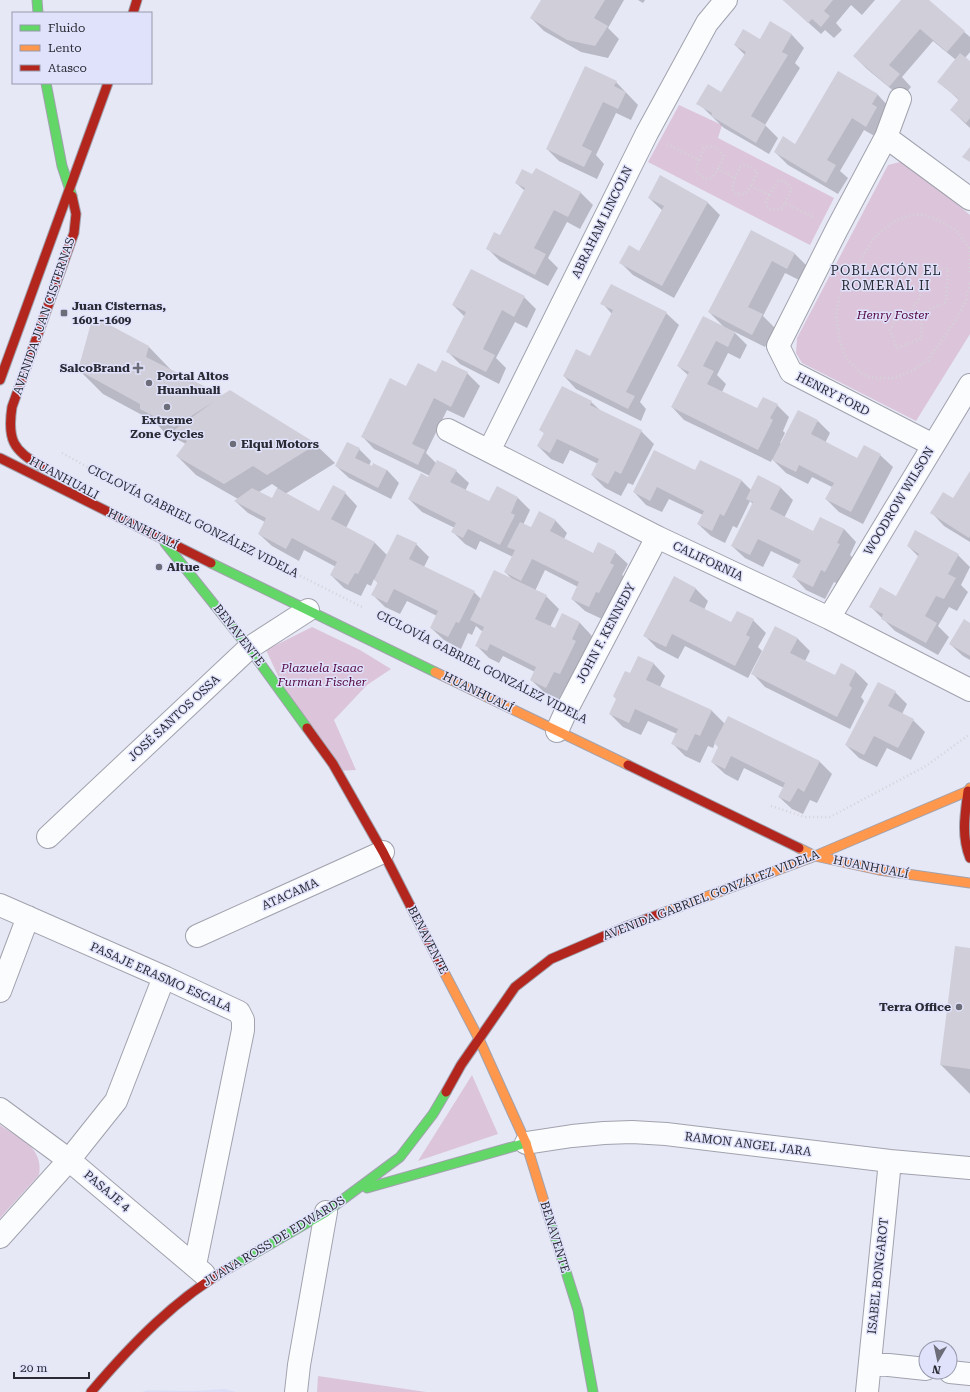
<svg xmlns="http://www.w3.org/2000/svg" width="970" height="1392" viewBox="0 0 970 1392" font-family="'Roboto Serif',serif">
	<rect width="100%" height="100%" fill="#e6e8f6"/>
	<path fill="#dcdef7" d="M225,1389L236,1392H142L147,1390L191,1391Z"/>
	<path fill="#dcc5da" d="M679,105L722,125L718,138L834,198L810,245L648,162Z
		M900,162L911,166L970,215V334L916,421L802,363L796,353L797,338L888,165Z
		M312,627L360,650L391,669L367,685L334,720L356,770L337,771L280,680L266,650Z
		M472,1075L498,1134L418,1161Z
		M0,1125C19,1138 44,1147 39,1175L0,1218Z
		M318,1376L426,1392H317Z"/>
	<path fill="#0003" fill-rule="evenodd" d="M542,0H624L608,28L619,39L608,58L581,52L544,31L531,18Z
		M638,0H645L643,3Z
		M783,0H875L862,15L851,5L836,23L842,30L834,38L825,30L821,34Z
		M902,0H927L970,37V52L965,58L970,62V128L951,110L959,100L939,82L956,60L933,41L902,77L911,87L902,98L867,69L854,56Z
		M771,23L792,35L804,48L795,63L800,68L765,125L778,138L769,154L724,128L698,103L721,94L745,55L735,45L760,40Z
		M838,72L878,95L890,108L878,138L864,130L840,171L848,178L838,194L788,165L775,152L796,145Z
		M616,82L638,105L631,120L616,113L596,155L604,164L597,179L559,161L547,149Z
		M533,176L580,192L593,205L580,229L567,222L548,258L558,268L548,286L500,261L487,248L500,236L525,191L516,183Z
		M649,198L707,202L720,215L674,298L633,275L621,263L640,252L663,211Z
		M752,231L795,254L807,266L799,280L785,273L763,316L775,328L765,347L733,331L747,345L740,359L728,353L717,375L726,384L722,392L758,410L777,405L789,417L783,431L785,433L780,443L782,444L818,421L830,433L825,443L858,459L880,455L893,467L863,524L839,512L826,499L832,487L812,477L808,484L786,473L772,459L771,462L684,420L672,407L688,375L678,366L724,327L709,312Z
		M524,297L536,309L527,328L515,322L496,358L506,368L499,384L460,364L447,351L465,317L453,305Z
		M602,303L666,313L679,325L640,402L646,409L641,421L576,389L564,376L590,357L612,314Z
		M94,317L149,347L173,372L222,396L230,391L316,445L335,463L285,494L319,512L345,493L357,506L346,528L375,543L388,556L416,544L429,557L424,567L474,592L481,599L513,580L505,572L513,557L480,541L476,550L465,544L453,532L455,528L422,512L409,499L430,476L374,449L362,436L407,387L437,373H467L480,386L464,418L447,410L426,453L436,463L456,471L469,483L465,491L490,503L518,498L530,510L523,525L531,528L555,520L567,533L564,539L594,554L615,552L628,564L622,575L626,578L612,605L609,604L602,619L585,611L572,599L578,587L545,570L535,591L546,596L559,609L550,627L555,630L563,615L580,623L592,636L585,651L588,654L572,686L567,684L559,699L544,692L531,680L535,672L503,656L499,663L489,658L477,646L483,632L476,626L472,635L468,633L461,649L444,640L431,628L437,616L407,601L400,614L385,607L372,594L378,583L374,579L371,586L367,584L361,596L344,588L331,575L336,567L304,550L299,561L272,546L259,534L265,522L248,513L235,501L238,499L196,475L177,456L186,444L165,433L155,422L103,394L79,370ZM272,484L278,488L272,499L259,492Z
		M591,402L601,411L641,431L654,444L633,485L628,483L621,496L605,488L592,475L598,464L570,450L563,464L551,459L538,446L545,434L541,430Z
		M359,449L371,461L369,466L387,470L399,483L391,499L349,478L336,466Z
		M696,471L742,481L751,490L758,476L781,488L793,500L784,518L814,532L821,518L844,529L856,542L850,555L852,557L838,584L834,582L825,599L806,590L794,577L800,565L771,551L763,567L745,558L732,546L753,504L750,501L737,528L733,526L725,543L711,536L698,524L703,515L669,499L662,512L646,505L634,492Z
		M970,473V542L944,526L932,513L954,500Z
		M908,546L958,555L970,567L961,585L968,592L957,611L949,607L938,626L949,637L938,655L895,631L871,607L897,597L919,557Z
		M674,578L696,589L708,601L704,610L731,624L753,620L766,633L758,647L762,651L748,678L685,646L678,659L657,648L645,636Z
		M970,624V660L963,656L950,644Z
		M797,638L810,651L805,661L835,676L855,671L868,684L861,697L864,701L850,729L765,687L753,674Z
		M653,663L665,676L660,687L712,711L725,724L819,761L832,774L817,803L810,800L803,814L792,809L779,797L784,788L744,768L738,781L725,774L712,762L720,747L715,743L713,748L708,746L700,763L685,756L673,744L677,734L648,721L641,735L623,727L610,714L631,675Z
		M895,692L907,704L902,714L913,720L925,732L911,760L887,748L877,767L859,758L846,745Z
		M970,949V1094L941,1065Z"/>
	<path fill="#d0ced9" d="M541,0H605L594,18L608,26L595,46L567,40L530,18Z
		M783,0H833L824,11L830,16L821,27L812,19L808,23Z
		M901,0H929L965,31L947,52L920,29L889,65L900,74L889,87L853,56Z
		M770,21L792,34L782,52L788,55L751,116L766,125L756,143L711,116L712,113L696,104L708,84L721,92L746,52L734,45L743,29L760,39Z
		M960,53L970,61V118L966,123L950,110L959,99L937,82Z
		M585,66L617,81L614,86L626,92L618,109L603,102L582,146L592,151L584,167L546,149Z
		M838,71L878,94L872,104L877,107L866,127L852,118L827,160L836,165L826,183L774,152L783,136L795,144Z
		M970,147V162L962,157Z
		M536,168L581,192L568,217L554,210L534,248L546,254L535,275L486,249L494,232L500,235L525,188L515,183L522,169L532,174Z
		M660,175L708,202L662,286L619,263L629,245L639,251L664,206L648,198Z
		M751,230L795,253L787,269L772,261L748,307L763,314L752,335L708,312Z
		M471,269L525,296L514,317L502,310L483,349L495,355L486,372L446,352L466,312L452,305Z
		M611,284L667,312L626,392L635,396L628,409L563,376L576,349L590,356L613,310L600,304Z
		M93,316L149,346L146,357L222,395L230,390L317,444L267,475L253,466L224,484L176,456L187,441L173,431L213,402L174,427L140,409V404L78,370Z
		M703,316L735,332L728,347L716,341L703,366L714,371L707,384L757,408L763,397L778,404L770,418L773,420L758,450L671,407L689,372L677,366Z
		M442,360L468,372L451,407L434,398L412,444L425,450L418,465L361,437L390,378L406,386L418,363L436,372Z
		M562,386L592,401L590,405L642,430L621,474L615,471L608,484L591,475L599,459L557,439L550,453L537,446L544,433L539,430Z
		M798,410L818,420L811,434L857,458L864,445L881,454L851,512L825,499L834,483L799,465L796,472L772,460Z
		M347,442L360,448L355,458L372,466L373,463L387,470L378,488L335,466Z
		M654,450L695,470L700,460L742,480L724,516L720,514L712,531L697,524L704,511L657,487L650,501L633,492Z
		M437,460L457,470L450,482L489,501L497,486L518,497L511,513L515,515L500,545L468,529L463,538L451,532L456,523L408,499L421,473L428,477Z
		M970,471V536L969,538L930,513L943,492L953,498Z
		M758,475L781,487L770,509L813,531L820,517L844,529L837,543L840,544L825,572L821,570L813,587L792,577L801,560L758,539L750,555L731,546L753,502L746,499Z
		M333,485L346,492L331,519L375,542L358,574L355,573L348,585L330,575L337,562L292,538L286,549L258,534L266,518L234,501L252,488L272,498L277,488L319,511Z
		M539,511L556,520L550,531L593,553L598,542L616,551L610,563L614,565L599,593L596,592L589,607L571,599L579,582L532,559L521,581L504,572L515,550L507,547L520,522L531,527Z
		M915,530L959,554L948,574L956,578L944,599L936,596L925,616L937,623L926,643L881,619L883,614L869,607L880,587L896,596L919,554L907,546Z
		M397,534L417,543L409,559L475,591L459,623L456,622L448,637L430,628L438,611L394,589L387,603L371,595L378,582L374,580Z
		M494,570L547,595L535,619L555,628L562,613L580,622L572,639L576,641L560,674L554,672L546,688L530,680L536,667L490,644L487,651L475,646L484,627L470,620Z
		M674,576L696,588L689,601L731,622L737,611L754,619L746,635L750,637L735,666L672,634L666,647L643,636Z
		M964,619L970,623V656L949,644Z
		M775,626L798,638L790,653L835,675L841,663L856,671L849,685L852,688L837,717L751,674Z
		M638,656L654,663L646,680L712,710L700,736L695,734L687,751L671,744L678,729L635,709L629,723L609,714L616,699L613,696L625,671L630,673Z
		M878,682L896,691L888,706L914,719L898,748L874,736L864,755L845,745Z
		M728,716L820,761L804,792L798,788L790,802L778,797L785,783L731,756L725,769L711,762L718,747L714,743Z
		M955,946L970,948V1069L940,1065Z"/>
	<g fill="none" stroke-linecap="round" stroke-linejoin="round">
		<g stroke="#a1a2ad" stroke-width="24">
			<path id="street" d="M900,99L886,137L837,229L778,346L791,372L933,445
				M886,137L970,199
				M448,430L657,537L829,618L970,690
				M489,451L647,133L707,23L726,0
				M829,618L970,385
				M557,731L566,711L657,537
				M48,837L249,648L308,610
				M0,905L164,977L239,1012L243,1020V1030L195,1265
				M197,936L383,852
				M0,991L28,917
				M0,1109L69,1160L204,1274
				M526,1143L572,1136L604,1133L632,1132L666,1134L890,1161L970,1168
				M0,1237L69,1160L116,1101L164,977
				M870,1363L926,1369
				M950,1372L970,1374
				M296,1392L299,1365L326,1212
				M867,1392L890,1161"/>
		</g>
		<g stroke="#a1a2ad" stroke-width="11">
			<path id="fast" d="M37,0L38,13
				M46,83L62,166L72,196
				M165,543L249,648L307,728
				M211,563L435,672
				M367,1188L526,1143
				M547,1211L578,1310L593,1392
				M231,1267L326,1212L400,1157L433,1114L446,1092"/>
		</g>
		<g stroke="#a1a2ad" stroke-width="11">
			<path id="slow" d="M435,672L628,765
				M799,848L815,856L879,870L970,883
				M660,914L815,856L968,791L970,788
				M443,970L479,1039L526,1143L547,1211"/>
		</g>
		<g stroke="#a1a2ad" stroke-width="11">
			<path id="jam" d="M133,13L137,0
				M0,380L108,83
				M0,458L211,563
				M41,466C13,451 7,439 12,407L74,233L76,214L72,196
				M307,728L333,764L383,852L443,970
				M628,765L799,848
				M968,791C965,814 961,836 970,858
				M446,1092L461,1065L515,987L551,959L625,927L660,914
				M91,1392C131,1345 177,1297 231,1267"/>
		</g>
		<path stroke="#d3d4d7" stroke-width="2.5" stroke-dasharray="1 3" stroke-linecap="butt" d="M667,144L699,160L696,166L697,172C706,182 712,181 718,169L735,178L732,188L736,194H745L751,186L769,195L766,203C768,210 774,211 781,209L785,203L815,218
			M699,160L704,148L708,146C715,146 720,150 724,156L718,169
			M735,178L740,167L745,165L751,167L757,172L751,186
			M769,195L778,181C783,180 789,184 792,189L785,203
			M926,268L948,269L946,302L922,313L921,339L897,348L890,330L895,320L910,313L920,297V278Z
			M970,272V249L956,230L936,219L923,215H911L893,222L874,238L841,291L836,315L840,342L846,359L864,375L875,378H893L912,371L928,360L957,318L966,301L970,283
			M62,453L122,486L364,608
			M771,806L805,817H830L926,766L970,734"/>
		<use href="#street" stroke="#fbfcfe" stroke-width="22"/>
		<use href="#fast" stroke="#63d668" stroke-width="9"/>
		<use href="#slow" stroke="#ff974d" stroke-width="9"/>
		<use href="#jam" stroke="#b3261e" stroke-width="9"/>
	</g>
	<g fill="#6c6d78" stroke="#e0e2fc" stroke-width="1.5">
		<rect x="60" y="309" width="8" height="8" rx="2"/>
		<path d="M136 362h4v4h4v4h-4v4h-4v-4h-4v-4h4z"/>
		<circle cx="149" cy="383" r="4"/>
		<circle cx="167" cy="407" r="4"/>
		<circle cx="233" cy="444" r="4"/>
		<circle cx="159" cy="567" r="4"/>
		<circle cx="959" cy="1007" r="4"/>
	</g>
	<g text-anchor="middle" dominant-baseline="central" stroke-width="3" stroke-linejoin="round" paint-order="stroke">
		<g font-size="12" fill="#2a2b34" stroke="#e0e2fc">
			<text transform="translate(602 222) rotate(-64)">ABRAHAM LINCOLN</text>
			<text transform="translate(44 316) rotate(-71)">AVENIDA JUAN CISTERNAS</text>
			<text transform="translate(833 394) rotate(27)">HENRY FORD</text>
			<text transform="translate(64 478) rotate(28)">HUANHUALI</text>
			<text transform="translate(899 501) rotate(-59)">WOODROW WILSON</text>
			<text transform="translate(193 521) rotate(27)">CICLOVÍA GABRIEL GONZÁLEZ VIDELA</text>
			<text transform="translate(143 529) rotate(26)">HUANHUALÍ</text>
			<text transform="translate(708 561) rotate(25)">CALIFORNIA</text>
			<text transform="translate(606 633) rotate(-62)">JOHN F. KENNEDY</text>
			<text transform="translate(239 635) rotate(52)">BENAVENTE</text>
			<text transform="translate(482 667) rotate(27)">CICLOVÍA GABRIEL GONZÁLEZ VIDELA</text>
			<text transform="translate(478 692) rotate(26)">HUANHUALÍ</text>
			<text transform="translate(174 718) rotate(-43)">JOSÉ SANTOS OSSA</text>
			<text transform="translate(871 867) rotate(11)">HUANHUALÍ</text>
			<text transform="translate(290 894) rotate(-24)">ATACAMA</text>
			<text transform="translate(711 895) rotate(-21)">AVENIDA GABRIEL GONZÁLEZ VIDELA</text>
			<text transform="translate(428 940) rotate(63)">BENAVENTE</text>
			<text transform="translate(161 977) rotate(24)">PASAJE ERASMO ESCALA</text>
			<text transform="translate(748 1144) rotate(7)">RAMON ANGEL JARA</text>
			<text transform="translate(107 1191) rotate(40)">PASAJE 4</text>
			<text transform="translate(555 1237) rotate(73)">BENAVENTE</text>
			<text transform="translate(274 1241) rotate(-31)">JUANA ROSS DE EDWARDS</text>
			<text transform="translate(878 1276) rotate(-84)">ISABEL BONGAROT</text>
		</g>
		<g font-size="12" font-weight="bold" fill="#2a2b34" stroke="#e0e2fc" text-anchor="start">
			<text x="72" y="306">Juan Cisternas,<tspan x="72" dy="14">1601-1609</tspan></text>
			<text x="130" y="368" text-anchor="end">SalcoBrand</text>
			<text x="157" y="376">Portal Altos<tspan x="157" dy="14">Huanhuali</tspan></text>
			<text x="167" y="420" text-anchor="middle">Extreme<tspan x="167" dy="14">Zone Cycles</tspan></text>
			<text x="241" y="444">Elqui Motors</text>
			<text x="167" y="567">Altue</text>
			<text x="951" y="1007" text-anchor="end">Terra Office</text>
		</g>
		<g font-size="12" font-style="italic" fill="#550943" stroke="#e0e2fc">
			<text x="893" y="315">Henry Foster</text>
			<text x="322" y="668">Plazuela Isaac<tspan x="322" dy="14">Furman Fischer</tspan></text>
		</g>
		<g font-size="13" letter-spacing="1" fill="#2a2b34" stroke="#e0e2fc">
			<text x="886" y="270">POBLACIÓN EL<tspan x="886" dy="15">ROMERAL II</tspan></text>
		</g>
	</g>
	<rect x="12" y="12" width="140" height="72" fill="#e0e2fc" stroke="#9799ac"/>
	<rect x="20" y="25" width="20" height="6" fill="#63d668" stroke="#9799ac"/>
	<text x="48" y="32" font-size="12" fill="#2a2b34">Fluido</text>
	<rect x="20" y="45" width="20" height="6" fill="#ff974d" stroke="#9799ac"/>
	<text x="48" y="52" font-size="12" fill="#2a2b34">Lento</text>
	<rect x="20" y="65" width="20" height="6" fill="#b3261e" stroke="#9799ac"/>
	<text x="48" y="72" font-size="12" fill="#2a2b34">Atasco</text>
	<g transform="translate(938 1360) rotate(189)"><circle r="19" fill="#e0e2fc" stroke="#9799ac"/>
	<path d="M0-3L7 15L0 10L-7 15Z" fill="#6c6d78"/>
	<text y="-6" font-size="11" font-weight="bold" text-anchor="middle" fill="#2a2b34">N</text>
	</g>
	<path d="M14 1372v6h75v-6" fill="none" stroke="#2a2b34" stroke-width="2"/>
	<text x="20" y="1372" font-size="12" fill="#2a2b34" stroke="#e0e2fc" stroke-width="3" paint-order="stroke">20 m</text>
</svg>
